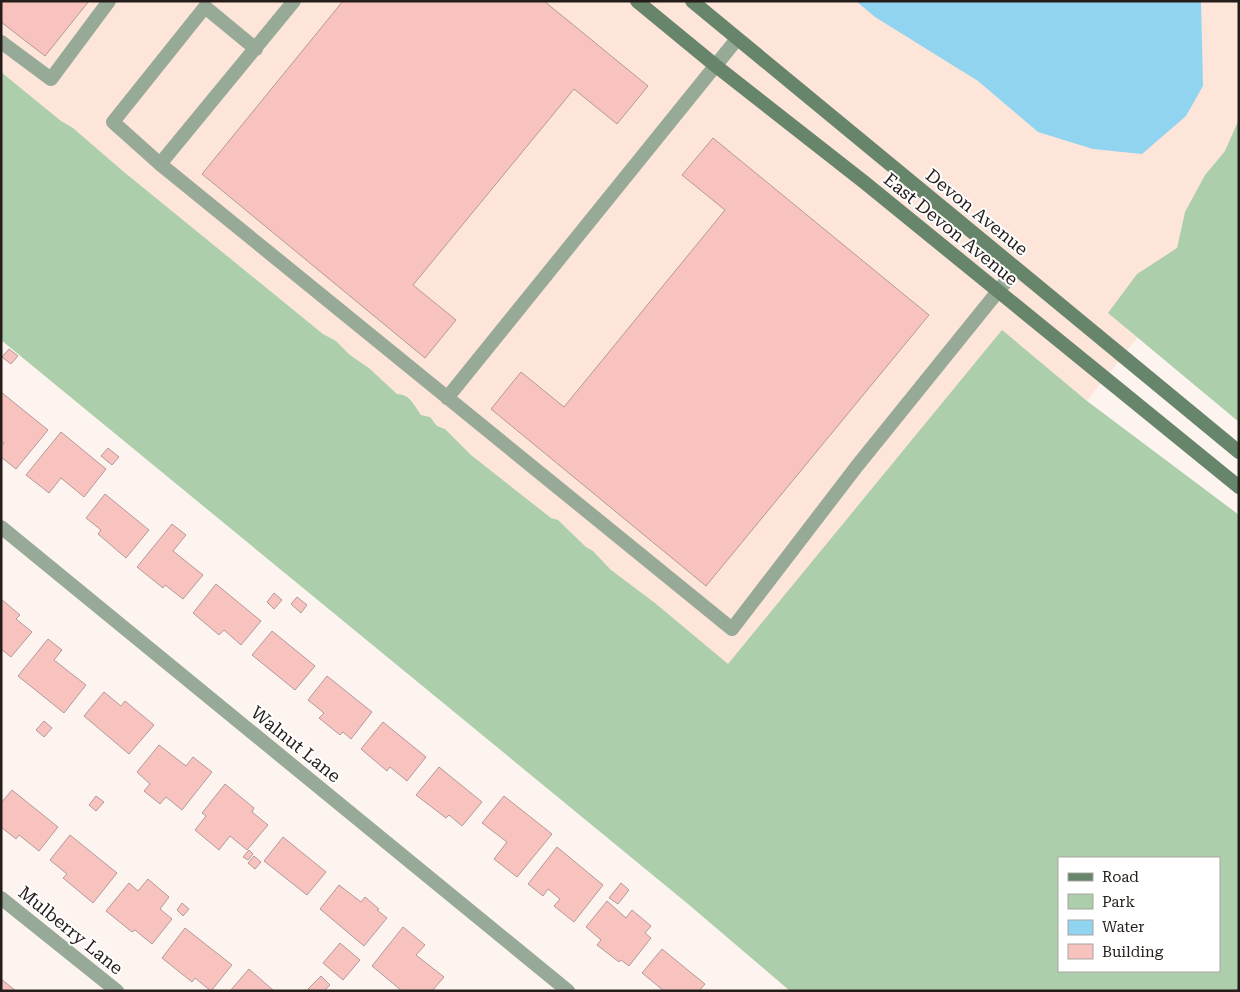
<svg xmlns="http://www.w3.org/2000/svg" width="1240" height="992" viewBox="0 0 1240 992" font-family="'Roboto Serif',serif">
	<rect width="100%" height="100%" fill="#fdf4f0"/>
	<path fill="#fde5da" d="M1,1H1239V119L1225,151L1205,175L1185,212L1177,248L1137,274L1109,313L1137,338L1087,401L1002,331L728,665L655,603L611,570L593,551L586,547L558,520L551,519L471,455L445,429L437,426L430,417L421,415L411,399L404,394H397L369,368L350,355L336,341L323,334L124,172L73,128L61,121L1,72Z"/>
	<path fill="#acceab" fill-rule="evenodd" d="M1,72L61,121L73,128L124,172L323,334L336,341L350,355L369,368L397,394C410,394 414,405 421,415L430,417L437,426L445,429L471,455L551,518L558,520L586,547L593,551L611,570L655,603L728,664L1002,330L1087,401L1239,515V991H790L688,904L1,340ZM1219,858V971H1059V858Z
		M1239,119V422L1108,313L1137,274L1177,248L1185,212L1205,175L1225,151Z"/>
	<path fill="#91d4f0" d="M856,1H1201L1203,86L1186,116L1142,154L1093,149L1038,132L978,81L875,17Z"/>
	<path fill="#f8c2bf" stroke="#b29a99" d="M1,1H89L45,56L1,22Z
		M343,1H544L648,86L617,124L574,89L413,285L456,320L425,358L202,174Z
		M713,138L929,315L706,586L491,409L521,372L564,407L725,210L682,175Z
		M9,349L18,356L11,364L2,357Z
		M1,392L48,430L16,469L1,457V447L4,443L1,441Z
		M61,432L106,469L84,497L61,478L49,493L26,475Z
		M108,448L119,457L112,465L101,456Z
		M105,494L149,530L126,558L98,534L101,530L86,518Z
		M172,524L186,535L173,551L203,575L183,599L165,585L163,588L137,567Z
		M216,584L261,621L241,645L224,630L219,635L193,613Z
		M274,593L282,600L274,609L267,602Z
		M297,597L307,605L301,613L291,604Z
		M1,599L20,615L16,619L32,632L11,657L1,649Z
		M272,631L315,666L295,690L252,655Z
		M48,639L62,650L54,660L86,685L64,713L18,676Z
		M327,676L372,712L351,739L343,732L340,735L319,718L324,713L308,700Z
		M104,692L121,706L125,701L154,725L129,754L84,716Z
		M44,721L52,728L44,737L36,730Z
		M383,722L426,757L407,781L390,767L387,771L361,749Z
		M159,745L186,766L193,757L212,772L182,810L166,797L160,804L144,791L150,784L137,772Z
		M439,767L482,802L462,826L449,815L446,818L416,795Z
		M225,784L254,808L252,812L268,825L247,850L230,836L219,850L195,830L206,816L202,813Z
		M12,790L58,827L39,851L19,835L16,839L1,827V803Z
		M96,796L104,802L96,811L89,805Z
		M504,796L552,834L517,877L494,859L507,842L482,823Z
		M70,835L117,873L93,903L63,878L67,874L50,860Z
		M283,837L326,872L307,895L264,861Z
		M557,847L603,885L574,922L554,906L560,899L548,889L543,896L528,884Z
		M249,850L253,854L248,860L243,857Z
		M254,856L261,862L255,869L248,863Z
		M148,879L169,897L160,909L172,919L152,944L135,930L132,932L106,911L129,883L138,891Z
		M621,883L629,890L618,904L609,898Z
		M339,885L361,902L365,897L379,909L377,910L387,918L364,946L320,909Z
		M607,901L626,918L632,910L651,926L645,933L651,938L629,966L621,960L619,962L597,945L601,940L586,927Z
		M182,903L189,909L183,916L177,910Z
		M403,927L425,945L416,955L444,977L432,991H402L372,966Z
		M185,928L232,965L211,991L195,978L192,982L162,958Z
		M340,943L360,960L343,980L323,963Z
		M662,949L705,984L699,991H664L642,973Z
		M249,969L274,991H230Z
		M321,976L330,985L324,991H310L308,989Z
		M1,979L16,991H1Z"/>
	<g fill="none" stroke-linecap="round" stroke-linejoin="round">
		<path stroke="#96aa97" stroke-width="14" d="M294,1L160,164L732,629L857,466L1016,269
			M1,42L51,79L109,1
			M160,164L113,122L205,7L256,49
			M447,398L737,39"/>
		<path stroke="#96aa97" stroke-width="14" d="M1,527L568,991
			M1,898L117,991"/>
		<path stroke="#67856a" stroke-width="14" d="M637,1L716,66L864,182L1239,487
			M692,1L1239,452"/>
	</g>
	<g text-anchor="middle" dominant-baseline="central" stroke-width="4" stroke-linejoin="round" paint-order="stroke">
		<g font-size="18" fill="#251d19" stroke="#fff">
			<text transform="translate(977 212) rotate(39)">Devon Avenue</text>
			<text transform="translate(951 229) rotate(39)">East Devon Avenue</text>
			<text transform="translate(296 744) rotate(39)">Walnut Lane</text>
			<text transform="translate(71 930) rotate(39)">Mulberry Lane</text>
		</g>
	</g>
	<rect width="1240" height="992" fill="none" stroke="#251d19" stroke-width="5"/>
	<rect x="1058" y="857" width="162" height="115" fill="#ffffff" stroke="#a8a5a3"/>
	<rect x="1068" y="873" width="25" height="8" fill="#67856a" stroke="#a8a5a3"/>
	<text x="1102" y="882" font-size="15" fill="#251d19">Road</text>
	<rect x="1068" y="894" width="25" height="15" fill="#acceab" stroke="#a8a5a3"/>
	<text x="1102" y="907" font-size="15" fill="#251d19">Park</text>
	<rect x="1068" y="920" width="25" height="15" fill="#91d4f0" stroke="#a8a5a3"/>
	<text x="1102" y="932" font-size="15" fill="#251d19">Water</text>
	<rect x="1068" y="944" width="25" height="15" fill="#f8c2bf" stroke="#a8a5a3"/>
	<text x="1102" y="957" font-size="15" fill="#251d19">Building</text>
</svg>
